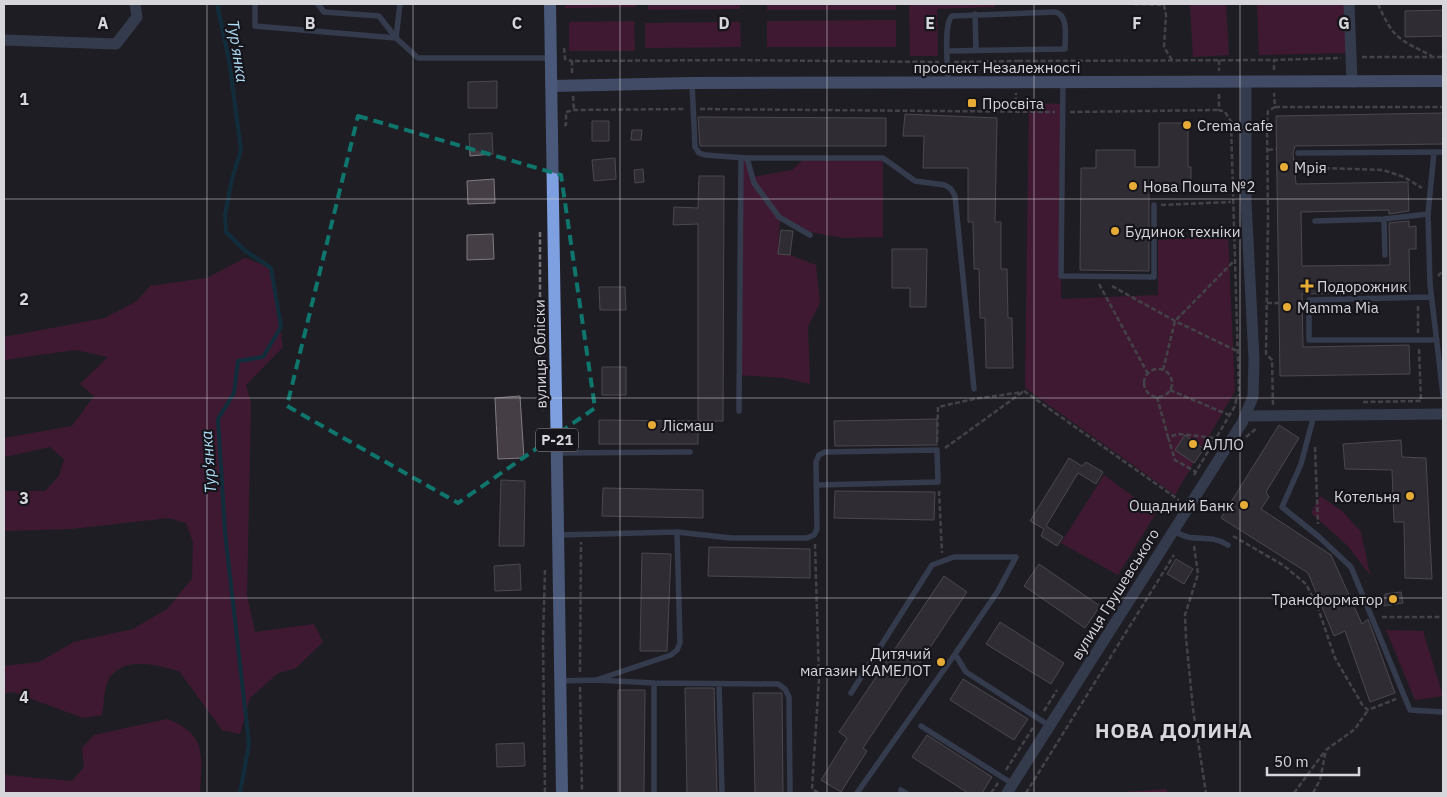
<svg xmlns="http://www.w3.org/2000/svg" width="1447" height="797" viewBox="0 0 1447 797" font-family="'IBM Plex Sans',sans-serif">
	<rect width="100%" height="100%" fill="#1f1e24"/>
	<path fill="#651641" d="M565,4H636V7L565,8Z
		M648,4H740V9L648,10Z
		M767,4H896V10H767Z
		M909,4H995V7L937,9L938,56H910Z
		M1190,4H1226L1229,55L1193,57Z
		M1257,4H1344L1346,53L1259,55Z
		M896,20V47H767V21Z
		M634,21L635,51H569V22Z
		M740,22L741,47L645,48V23Z
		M1029,103L1062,104L1061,299L1158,295V240L1228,235L1235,391L1175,495L1025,388Z
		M741,158H747L752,177L792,170L805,158H883V237L843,238L804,231L780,218L778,254L790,255L816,265L820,303L808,326L810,384L784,378L739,375Z
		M245,258L271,268L283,347L246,385L251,403L247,595L255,632L314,624L323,642L296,668L278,673L250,698L240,734L222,730L179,671C157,666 127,655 110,677C104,685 104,705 102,715L83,718L13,692L4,693V666L39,662L74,642L133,629L167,609L192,579L193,542L186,523L168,518L71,529L4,531V491H45L59,476L64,459L50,447L4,457V438L72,426L94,396L80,384L108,357L75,350L4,360V337L105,318L137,301L150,286L207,278Z
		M1104,475L1156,513L1118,575L1061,543Z
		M1320,496L1342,511L1361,532L1370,575L1347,545L1311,513Z
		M1386,630L1423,631L1443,696L1415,700Z
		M167,719C207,734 202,756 200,793H4V775L72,781L84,767L82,748L94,735Z
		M1167,789V793H1109Z"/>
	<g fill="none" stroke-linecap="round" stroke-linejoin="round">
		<path stroke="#004059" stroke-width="4" d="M217,4L229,60L241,150L232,179L225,215L226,232L244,250L271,268L281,327L263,357L238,361L234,393L218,419L225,532L249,744L240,793"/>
	</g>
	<path fill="#453f45" stroke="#817b82" d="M1443,10V36L1405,37V11Z
		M497,81V108H468V82Z
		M1443,113V144L1295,146L1293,153L1296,184L1408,182L1409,211L1389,214V210L1301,212L1302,266L1390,265L1389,223L1409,221V227L1416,226V249H1409L1410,292L1302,294L1303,347L1409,345L1410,374L1280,376L1276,116Z
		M905,114L997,118L995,222H1001V269H1007L1008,318H1012L1013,368H986L985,318H980L979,269H974L973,222H968V168H923L924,136H903Z
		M698,117L886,118V146H700Z
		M592,121H609V141H592Z
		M1159,123H1188V167H1191V191H1149V271L1080,270L1081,168H1096V150H1135V167H1159Z
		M632,130H642L641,140H631Z
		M492,133L493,154L470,156L469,134Z
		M615,158L616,179L594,181L592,160Z
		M643,169L644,182L635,183L634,170Z
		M699,176H724L723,421H698V224L673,225L674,207L698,208Z
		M494,179L495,203L468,204L467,181Z
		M781,230L793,231L790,255L778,254Z
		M493,234L494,259L467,260V235Z
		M892,249H927L926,307H910V288H892Z
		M599,287H625L626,310H600Z
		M602,367H626V395H602Z
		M520,396L524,458L498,459L495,398Z
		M937,419V445L835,446L834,421Z
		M599,420L698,421V444H599Z
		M1279,425L1299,438L1266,492L1269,497L1261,509L1331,555L1362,624L1368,619L1395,693L1370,702L1345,631L1334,636L1308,573L1221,518Z
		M1185,435L1204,449L1194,463L1175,450Z
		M1401,440L1402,457L1426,458L1432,579L1405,578L1404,522H1394L1392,470L1345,469L1343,444Z
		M1069,458L1082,466L1086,462L1103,472L1096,484L1078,473L1046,526L1063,537L1057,546L1041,536L1044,529L1030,521Z
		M501,480L525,481L524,546H499Z
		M603,488L703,490V518L602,516Z
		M835,491L935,492L934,520L834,518Z
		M709,547L810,549V578L708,576Z
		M642,553L671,554L667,651H640Z
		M1176,559L1193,569L1184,584L1167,574Z
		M520,564L521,590L495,591L494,566Z
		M1039,564L1100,606L1085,628L1024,586Z
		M944,576L967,592L863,748L867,751L841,792L821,780L847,738L839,732Z
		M1401,592L1403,603L1384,606L1385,594Z
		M1000,622L1064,663L1051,684L986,644Z
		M963,679L1028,719L1014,740L950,700Z
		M685,688H714L717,793H687Z
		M618,690H645L644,793H618Z
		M753,693H782L783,793H755Z
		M927,735L992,777L982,793H968L912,757Z
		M524,743L525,766L497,767L496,744Z"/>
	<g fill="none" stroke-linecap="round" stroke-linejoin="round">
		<path stroke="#706f74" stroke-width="2.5" stroke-dasharray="5 2.5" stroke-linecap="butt" d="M1134,4L1164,5
			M1378,4C1394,40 1399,39 1432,56
			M1164,5L1166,15L1164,47L1172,60
			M564,48L565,59L572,61
			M1362,57H1443
			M1219,60V71
			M1018,61L1274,60L1341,58
			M954,62L1018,61L1017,70
			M1274,70V60
			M572,73V61L735,60L939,62
			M1219,94V110L1225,112L1232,123
			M573,96L574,110
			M1275,107H1443
			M700,109L1055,112
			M1015,110L1016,93
			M1070,112L1219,110
			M1231,124L1239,396
			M564,125H566V112L574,110L685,109
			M1268,150L1276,149
			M1304,161L1307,164L1321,168L1383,170L1404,177L1422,188
			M1161,205L1231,202
			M540,232V363L543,412
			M1438,276L1443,271
			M1099,284L1148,374
			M1112,286L1175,321L1237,351
			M1267,303H1279
			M1418,306V333
			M1144 383a14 14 0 1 1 28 0a14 14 0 1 1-28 0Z
			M1163,370L1175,321L1233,262
			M1170,390L1229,415
			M1157,397L1168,437L1179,434L1216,438
			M1363,402L1421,401L1419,349
			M1273,405L1272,360L1266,354L1268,218L1267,122L1268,111L1275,107L1274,93
			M1168,437L1175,460L1196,472
			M1246,437L1257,428
			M937,442L938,407L974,399L1023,392
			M1315,447L1318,524
			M945,448L1024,391L1179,500
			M1194,475L1235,406L1237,396
			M939,491L942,553
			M1233,536L1283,565L1306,584L1318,608L1335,658L1363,706L1368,710L1396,699
			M815,544L819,679L812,789L819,793
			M1194,546L1198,574L1185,615L1186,638L1193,709L1206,793
			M545,570L543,640L545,793
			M1382,617H1443
			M580,672L581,542
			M580,687L582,793
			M1044,711L1057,690
			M1006,770L1034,726
			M991,793L998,783
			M1026,793L1174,555
			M1294,793L1325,751
			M1313,793L1320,780L1326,750L1355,729L1368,710"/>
		<path stroke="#4f5f7e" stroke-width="5.5" d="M255,4V26L396,38L418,58H551
			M318,4L324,12L379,16L396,38
			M975,14L976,50
			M396,38L400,4
			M948,51L1065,49C1065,37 1069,15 1055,12L952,16C943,24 948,68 948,82
			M692,83L695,147L699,153L705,155L747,158H883L915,181L945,185L951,189L955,196L974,389
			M1063,83L1061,276L1154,277V205
			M1434,152L1428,214L1430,284L1443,395
			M1298,153L1443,152
			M747,158L754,183L779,217L810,235
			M1384,219L1385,255
			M1315,221L1384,219L1428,214
			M1431,297L1309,300V340H1437
			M739,411L741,158
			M1314,415L1301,464L1282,507L1318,536L1351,567L1410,710L1443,712
			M558,453L690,452
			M1173,530C1194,545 1207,532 1228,545
			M559,535L677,532L731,538H807L814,535L817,529L816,462L819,455L825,452L937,450L938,482L817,485
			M596,680L671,655L677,650L680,643L677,532
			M561,681L596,680L654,683V793
			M654,683L778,684L785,689L789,697L790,793
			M719,684L722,793
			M851,693L932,565L954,557H1016L998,591L955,654
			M921,726L1013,784
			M901,790L906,793
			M857,793L955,654L966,672L1050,726"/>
		<path stroke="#4f5f7e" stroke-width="11" d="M1349,4L1352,82
			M4,40L116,44L137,17L135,4
			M1246,416L1443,414
			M1007,793L1242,423L1253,397L1254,359L1246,201V82"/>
		<path stroke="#6a84b5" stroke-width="12" d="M552,86L692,83L1443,81"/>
		<path stroke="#7ea0e0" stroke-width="12" d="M550,4L562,793"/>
	</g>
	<path d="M0 0H1447V797H0ZM358,116L561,175L595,408L458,503L287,406Z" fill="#1f1e24" fill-opacity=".55" fill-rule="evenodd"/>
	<path fill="none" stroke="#0f766e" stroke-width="4" stroke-dasharray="10 6" stroke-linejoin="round" d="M358,116L561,175L595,408L458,503L287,406Z"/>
	<path fill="none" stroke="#d7d6db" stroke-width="1" stroke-opacity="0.55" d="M207,4V793M413,4V793M620,4V793M827,4V793M1034,4V793M1240,4V793M4,199H1443M4,398H1443M4,598H1443"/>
	<g fill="#e6ac36" stroke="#16151b" stroke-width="2">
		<rect x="967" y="98" width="10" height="10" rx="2.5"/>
		<circle cx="1187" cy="125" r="5"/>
		<circle cx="1284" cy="167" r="5"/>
		<circle cx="1133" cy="186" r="5"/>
		<circle cx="1115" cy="231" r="5"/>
		<path d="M1304.5 278.5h5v5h5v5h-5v5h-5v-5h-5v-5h5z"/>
		<circle cx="1287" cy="307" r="5"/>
		<circle cx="652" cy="425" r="5"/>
		<circle cx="1193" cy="444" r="5"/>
		<circle cx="1410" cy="496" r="5"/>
		<circle cx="1244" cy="505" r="5"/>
		<circle cx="1393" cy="599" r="5"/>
		<circle cx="941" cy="662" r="5"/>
	</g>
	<g text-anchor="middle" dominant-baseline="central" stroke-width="4.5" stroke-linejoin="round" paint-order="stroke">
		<rect fill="#16151b" stroke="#9d9ca1" stroke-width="1" x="536" y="428.5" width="42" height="23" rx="4"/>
		<g font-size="14" font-weight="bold" fill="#d7d6db">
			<text x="557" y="440">Р-21</text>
		</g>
		<g font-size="15" fill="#d7d6db" stroke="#16151b">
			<text x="997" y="67">проспект Незалежності</text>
			<text transform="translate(540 354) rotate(-91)">вулиця Обліски</text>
			<text transform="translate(1115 594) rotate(-58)">вулиця Грушевського</text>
		</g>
		<g font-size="15" fill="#d7d6db" stroke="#16151b" text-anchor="start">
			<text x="982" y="103">Просвіта</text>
			<text x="1197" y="125">Crema cafe</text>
			<text x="1294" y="167">Мрія</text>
			<text x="1143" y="186">Нова Пошта №2</text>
			<text x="1125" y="231">Будинок техніки</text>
			<text x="1317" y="286">Подорожник</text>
			<text x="1297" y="307">Mamma Mia</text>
			<text x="662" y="425">Лісмаш</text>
			<text x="1203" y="444">АЛЛО</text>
			<text x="1400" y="496" text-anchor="end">Котельня</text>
			<text x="1234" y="505" text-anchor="end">Ощадний Банк</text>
			<text x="1383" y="599" text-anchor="end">Трансформатор</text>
			<text x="931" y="653" text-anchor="end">Дитячий<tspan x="931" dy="17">магазин КАМЕЛОТ</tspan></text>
		</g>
		<g font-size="16" font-style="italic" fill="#b1dffa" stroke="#16151b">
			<text transform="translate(238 51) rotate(81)">Тур'янка</text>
			<text transform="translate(208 462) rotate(-94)">Тур'янка</text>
		</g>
		<g font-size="20" font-weight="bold" letter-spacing="1" fill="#d7d6db" stroke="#16151b">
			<text x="1174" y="730">НОВА ДОЛИНА</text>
		</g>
	</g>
	<g font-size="16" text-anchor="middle" font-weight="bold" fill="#d7d6db" stroke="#16151b" stroke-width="4.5" stroke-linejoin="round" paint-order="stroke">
		<text x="103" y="29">A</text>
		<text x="310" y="29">B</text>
		<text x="517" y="29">C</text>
		<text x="724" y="29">D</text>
		<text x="930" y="29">E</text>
		<text x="1137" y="29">F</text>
		<text x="1344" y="29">G</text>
		<text x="24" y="105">1</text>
		<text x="24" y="305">2</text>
		<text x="24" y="504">3</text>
		<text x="24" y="703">4</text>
	</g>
	<rect width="1447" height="797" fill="none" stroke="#d7d6db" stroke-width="10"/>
	<path d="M1267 767v8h92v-8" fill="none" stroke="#d7d6db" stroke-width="2.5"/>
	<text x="1274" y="767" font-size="15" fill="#d7d6db" stroke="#16151b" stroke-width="4" paint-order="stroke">50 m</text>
</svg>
